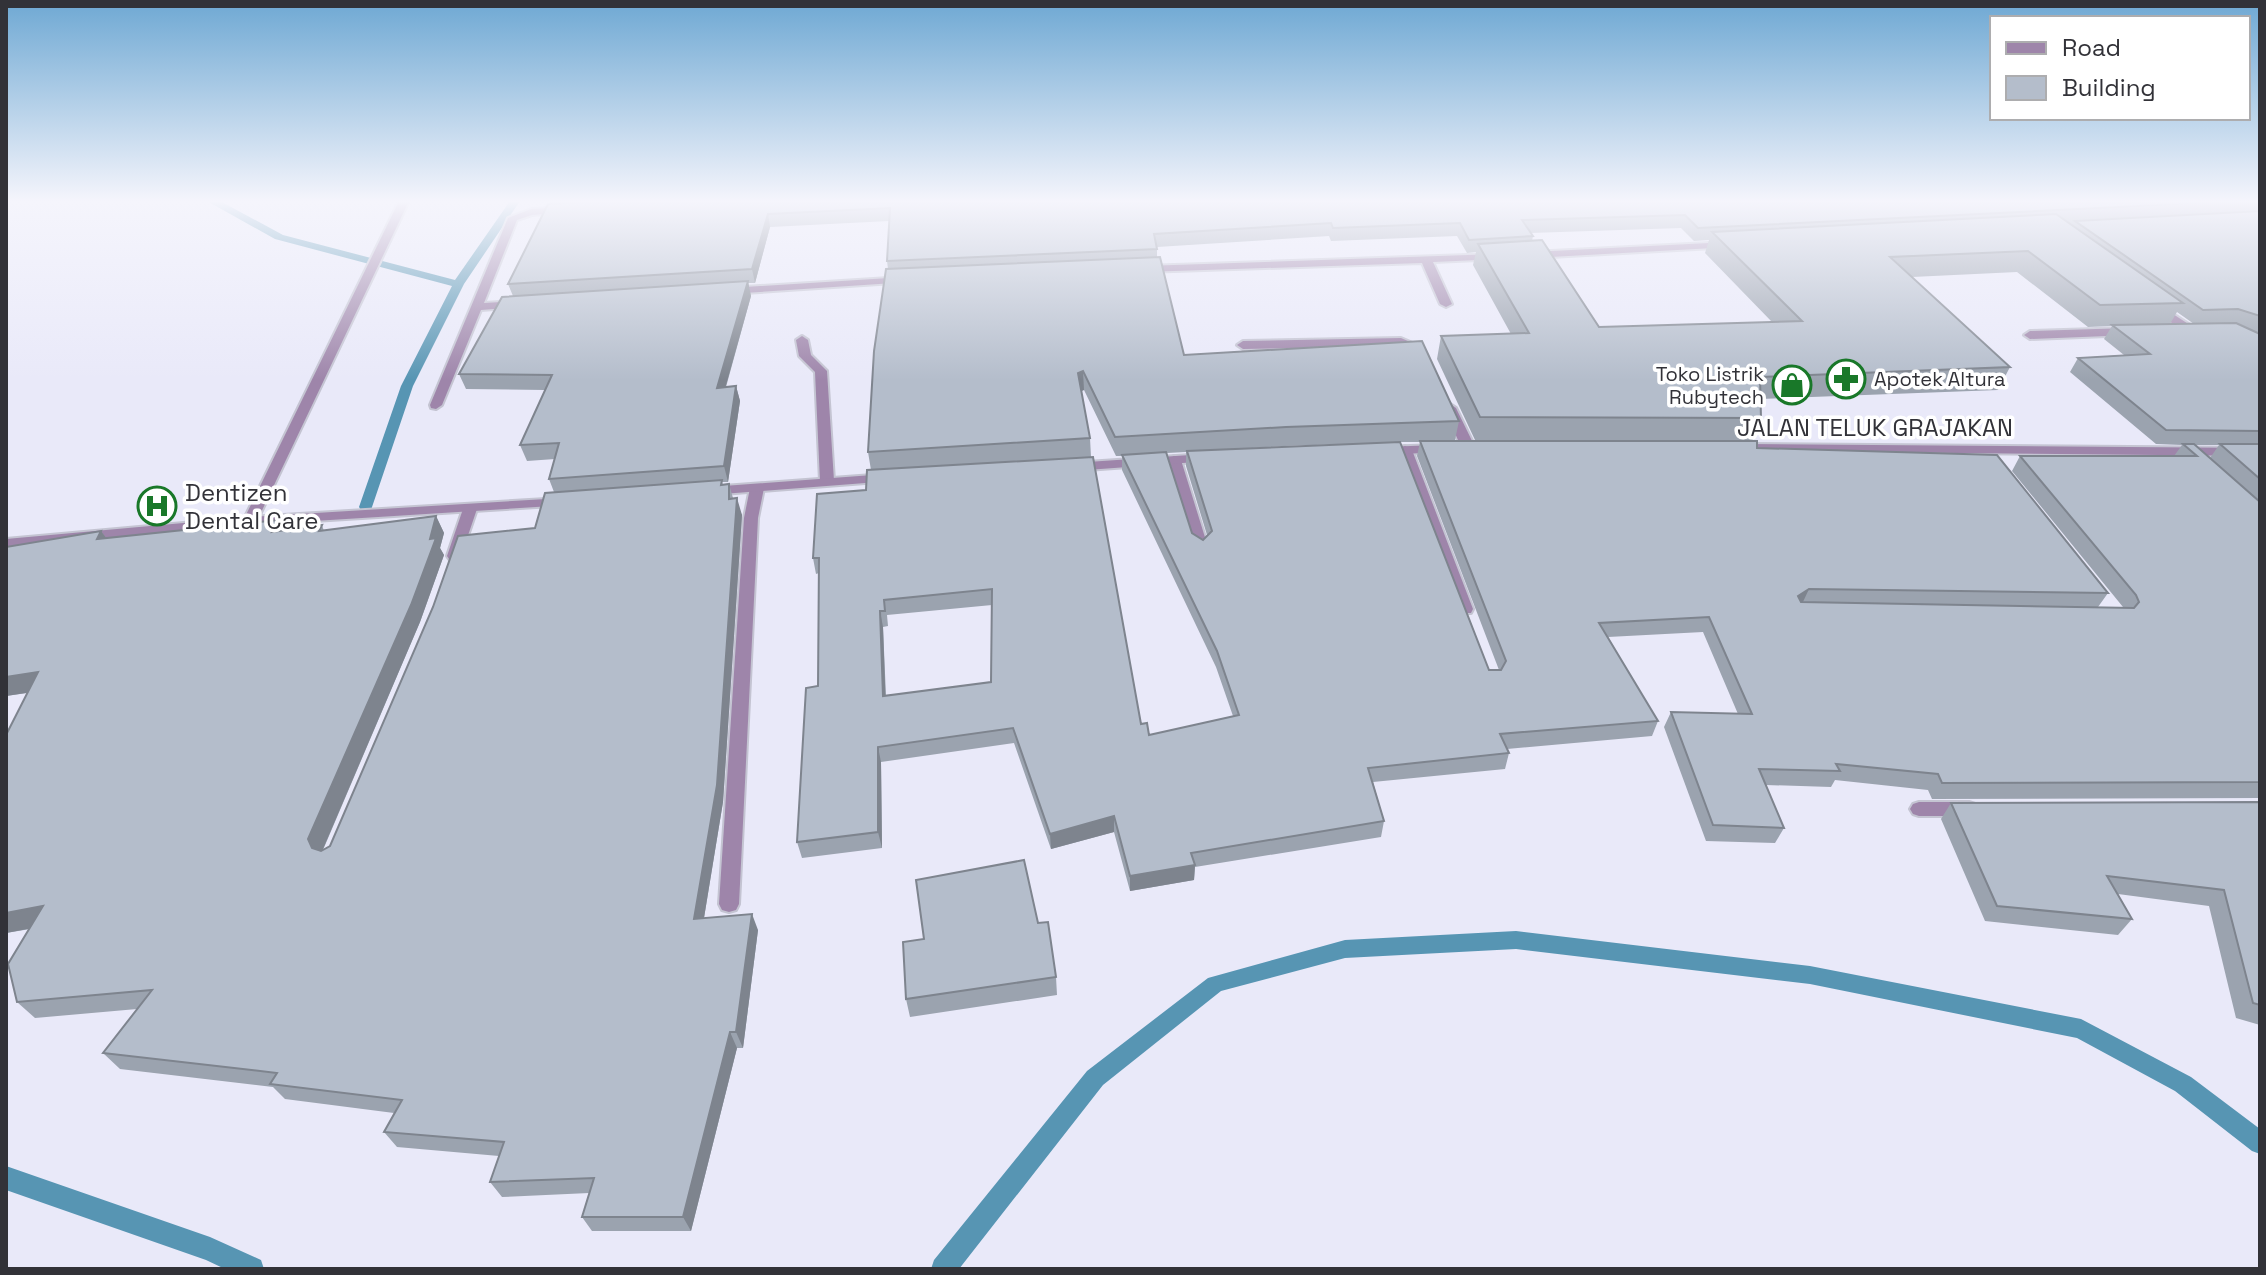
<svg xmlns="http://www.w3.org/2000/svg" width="2266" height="1275" viewBox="0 0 2266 1275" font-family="'Space Grotesk',sans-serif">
	<rect width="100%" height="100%" fill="#e9e9f9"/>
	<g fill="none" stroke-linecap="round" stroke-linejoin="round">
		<path fill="#5795b3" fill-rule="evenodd" d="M207,201H220L283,235L455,280L510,201H520L464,284L413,386L371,510H361L359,507L401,386L452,286L275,239Z
			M1516,931L1810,966L2081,1019L2191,1077L2260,1129V1154L2252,1151L2175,1091L2077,1038L1810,984L1516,949L1345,958L1221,991L1103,1085L959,1269H931L934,1260L1087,1071L1208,978L1345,940Z
			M6,1166L210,1237L261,1260L264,1269H225L206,1260L6,1190Z"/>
		<g stroke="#c4c4d2" stroke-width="4">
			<path id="minor" d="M399,201H409L257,521L255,524H245L243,521Z
				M565,207L570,210L569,212L532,215L517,220L484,303L518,301L524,304L518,307L481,310L442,405L436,409L431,408L430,405L508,218L531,209Z
				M1728,242L1733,245L1732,247L1532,258L1527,255L1532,252Z
				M1497,254L1502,257L1501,259L1433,262L1452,304L1446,307L1440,304L1422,263L1144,272L1139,269L1144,266Z
				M905,277L911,280L909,282L729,294L723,291L729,288Z
				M2156,303L2193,327V333H2185L2152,308V304Z
				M2128,328L2134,332L2132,335L2030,339L2024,335L2030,331Z
				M802,336L808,340L811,355L827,371L834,481L827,485L820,481L815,372L799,356L796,340Z
				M1401,338L1422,347L1416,351L1400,346L1243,349L1237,345L1243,341Z
				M1450,404L1456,408L1475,447L1473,450L1468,451L1461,447L1444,408Z
				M1405,446L1412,450L1473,609L1471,613H1459L1457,609L1398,450Z
				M1174,456L1181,460L1208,547L1206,550L1201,552L1194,547L1167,460Z
				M757,484L764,488L758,518L739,904L736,910L729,912L722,910L719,904L744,518L750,488Z
				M470,505L477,509L461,556L459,559H449L447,556L463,509Z
				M1919,802H1969L1975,804L1978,809L1975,814L1969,816H1919L1913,814L1910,809L1913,804Z"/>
		</g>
		<g stroke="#c4c4d2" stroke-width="4">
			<path id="tertiary" d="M1744,444L2260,448V456L1739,451V445Z
				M1437,445L1444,449L1442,452L1384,455L1377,451L1384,447Z
				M1205,454L1210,455V461L1073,471L1066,467L1073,463Z
				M886,474L893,478L891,481L710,495L703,491L710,487Z
				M563,498L568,499L570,502L568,505L250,525L6,549V539L250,517Z"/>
		</g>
		<use href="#minor" fill="#9e85aa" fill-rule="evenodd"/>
		<use href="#tertiary" fill="#9e85aa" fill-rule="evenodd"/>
	</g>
	<path fill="#9ba3af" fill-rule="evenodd" d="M593,201H2260V798L1932,799L1928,790L1835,780L1831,787L1766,785L1784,828L1775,843L1706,841L1664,727L1671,712L1738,714L1703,632L1608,637L1658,721L1652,736L1507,749L1509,753L1505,769L1373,782L1384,821L1381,837L1195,867L1194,880L1130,891L1114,832L1051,849L1014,743L881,762L882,848L802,858L797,842L818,686L819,573L816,574L813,558L866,490L871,470L868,452L888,269L887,261L889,221L770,227L755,283H748L751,296L726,387L736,386L740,401L728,482H722L723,485L729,484L733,498L742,515L723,802L704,918L758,930L743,1048H737L691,1231H592L582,1217L589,1193L502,1197L490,1182L499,1156L397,1147L384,1132L394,1113L285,1099L273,1087L120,1069L103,1053L137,1009L35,1018L17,1002L30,929L6,933V735L27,693L6,696L101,531L106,538L279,520L285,530L322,525L324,531L436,516L444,533L440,548L444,555L420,622L323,850L330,846L535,528L554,492L549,479L555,459L527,461L520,445L545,390L466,389L459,374L513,296L508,284ZM1681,228L1694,241L1709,240L1705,253L1772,322L1599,327L1532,241L1533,236L1530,233ZM1329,236L1331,241L1457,236L1467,253L1476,252L1473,265L1511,334L1441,336L1437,359L1475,440L1623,441L1455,440L1459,421L1184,355L1157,257V247ZM2017,272L2088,327L2112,326L2104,339L2124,355L2078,358L2070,372L2156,444L2182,445L2174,456H2020L2012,471L2123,607H2098L2108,593L1757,448L1752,441L1761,418L1760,399L1998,390L2010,367L1912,277ZM2177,312L2194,324H2170ZM1084,390L1116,456H1122V470L1216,667L1233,716L1149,735L1141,724L1091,457L1090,438L1081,391ZM1400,442H1420L1417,456L1499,670H1489ZM1346,444L1236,449L1284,446ZM2196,445H2219L2210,458ZM1186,452V466L1207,535L1203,540L1192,533L1167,453ZM992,605L991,682L886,696L883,627L888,626L887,615Z
		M2260,802V1025L2236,1018L2209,906L2118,894L2132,919L2118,935L1985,921L1941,819L1951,803Z
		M1056,977L1057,995L910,1017L906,999Z"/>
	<path fill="#7e848e" d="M768,214L770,227L755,283L752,269Z
		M748,281L751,296L721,403L717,388Z
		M1083,371L1084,390L1079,392L1078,373Z
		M736,386L740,401L728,482L724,466Z
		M737,498L742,515L723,802L701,936L694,919Z
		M436,516L444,533L440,548L444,555L420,622L320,856L312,848L308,839Z
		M279,520L289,537L272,532Z
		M101,531L113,547L97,539Z
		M1809,589L1802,604L1798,596Z
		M880,611L883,627L886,712L883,696Z
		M38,672L52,689L6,696V677Z
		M878,747L881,762L882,848L878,832Z
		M1114,816V832L1051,849L1050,834Z
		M1195,865L1194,880L1130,891V876Z
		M43,906L60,923L6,933V913Z
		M752,914L758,930L743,1048L736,1032Z
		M730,1032L737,1048L691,1231L683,1217Z"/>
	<path fill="#b4bdcb" stroke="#7e848e" stroke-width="2" fill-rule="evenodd" d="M593,201H2239L1698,228L1685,215L1522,220L1533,236L1469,240L1460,223L1333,228L1331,223L1154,234L1157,249L887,261L890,208L768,214L752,269L508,284L548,204Z
		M2260,211V316L2238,309L2203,310L2075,221Z
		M2056,214L2183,303L2100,305L2028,251L1890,257L2010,367L1760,377L1761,418L1480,417L1441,336L1529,333L1478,244L1542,240L1599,327L1802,321L1712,232Z
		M1160,257L1184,355L1422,341L1459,421L1286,427L1115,437L1083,371L1078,373L1090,438L868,452L874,351L886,269Z
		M748,281L717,388L736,386L724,466L549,479L559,443L520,445L552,375L459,374L502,297Z
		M2236,323L2260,334V431L2166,430L2078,358L2150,354L2112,325Z
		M1420,441H1757V448L1997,455L2108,593L1809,589L1798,596L1801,602L2134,608L2139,602L2136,595L2020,456H2197L2183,444H2194L2260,502V782L1942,783L1938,774L1836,764L1840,771L1759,769L1784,828L1713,825L1671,712L1752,714L1709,617L1599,623L1658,721L1500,734L1509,753L1368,768L1384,821L1191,853L1195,865L1130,876L1114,816L1050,834L1013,728L878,747V832L797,842L806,688L818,686L819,558H813L817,494L866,490L867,470L1093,457L1141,724L1147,723L1149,735L1239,715L1217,651L1122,455L1166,452L1192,533L1203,540L1212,531L1187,451L1400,442L1489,670H1501L1506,661ZM992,589L991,682L883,696L880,611H885L884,600Z
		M2220,444H2260V479Z
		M722,480L721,485L729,484V499L737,498L717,785L694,919L752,914L736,1032H730L683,1217H582L594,1178L490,1182L504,1142L384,1132L402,1100L270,1084L277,1073L103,1053L152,990L17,1002L8,964L43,906L6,913V735L38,672L6,677V547L101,531L97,539L279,520L272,532L322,525L319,531L436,516L430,539L436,538L411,605L308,839L312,848L321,851L330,846L433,607L458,536L535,528L545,493Z
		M2260,802V1005L2253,1003L2224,890L2107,876L2132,919L1997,906L1951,803Z
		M1024,860L1038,923L1048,922L1056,977L906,999L903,942L924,939L916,880Z"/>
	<linearGradient id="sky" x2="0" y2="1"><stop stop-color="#6ea8d3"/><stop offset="0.53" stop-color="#f5f5fc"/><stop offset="1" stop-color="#f5f5fc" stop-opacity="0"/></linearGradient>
	<rect width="2266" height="380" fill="url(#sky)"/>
	<defs>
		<g id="pharmacy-ring" transform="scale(2)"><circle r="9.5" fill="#fff" stroke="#197829" stroke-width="1.5"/><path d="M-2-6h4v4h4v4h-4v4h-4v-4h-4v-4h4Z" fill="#197829"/></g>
		<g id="shop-ring" transform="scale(2)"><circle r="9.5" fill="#fff" stroke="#197829" stroke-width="1.5"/><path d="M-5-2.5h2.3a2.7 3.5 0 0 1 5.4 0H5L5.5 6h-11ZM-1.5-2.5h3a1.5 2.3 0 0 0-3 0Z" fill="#197829"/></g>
		<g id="hospital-ring" transform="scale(2)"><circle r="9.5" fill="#fff" stroke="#197829" stroke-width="1.5"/><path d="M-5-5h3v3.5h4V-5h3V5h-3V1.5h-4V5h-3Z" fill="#197829"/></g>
	</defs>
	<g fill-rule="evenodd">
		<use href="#pharmacy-ring" x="1846" y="379"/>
		<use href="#shop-ring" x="1792" y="385"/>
		<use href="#hospital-ring" x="157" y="506"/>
	</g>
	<g text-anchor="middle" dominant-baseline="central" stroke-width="7" stroke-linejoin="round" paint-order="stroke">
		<g font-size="20" fill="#323238" stroke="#fff" text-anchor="end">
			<text x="1764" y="374">Toko Listrik<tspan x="1764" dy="23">Rubytech</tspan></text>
			<text x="1874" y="379" text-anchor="start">Apotek Altura</text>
		</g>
		<g font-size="24" fill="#323238" stroke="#fff">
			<text x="1875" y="427">JALAN TELUK GRAJAKAN</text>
		</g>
		<g font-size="24" fill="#323238" stroke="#fff" text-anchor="start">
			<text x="185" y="492">Dentizen<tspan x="185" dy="28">Dental Care</tspan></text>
		</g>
	</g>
	<rect width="2266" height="1275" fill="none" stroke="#323238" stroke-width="16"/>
	<rect x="1990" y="16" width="260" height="104" fill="#ffffff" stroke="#adadaf" stroke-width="2"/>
	<rect x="2006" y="42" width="40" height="12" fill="#9e85aa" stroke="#adadaf" stroke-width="2"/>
	<text x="2062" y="56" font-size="24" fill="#323238">Road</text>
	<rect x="2006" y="76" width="40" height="24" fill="#b4bdcb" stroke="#adadaf" stroke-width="2"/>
	<text x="2062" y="96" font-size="24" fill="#323238">Building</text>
</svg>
